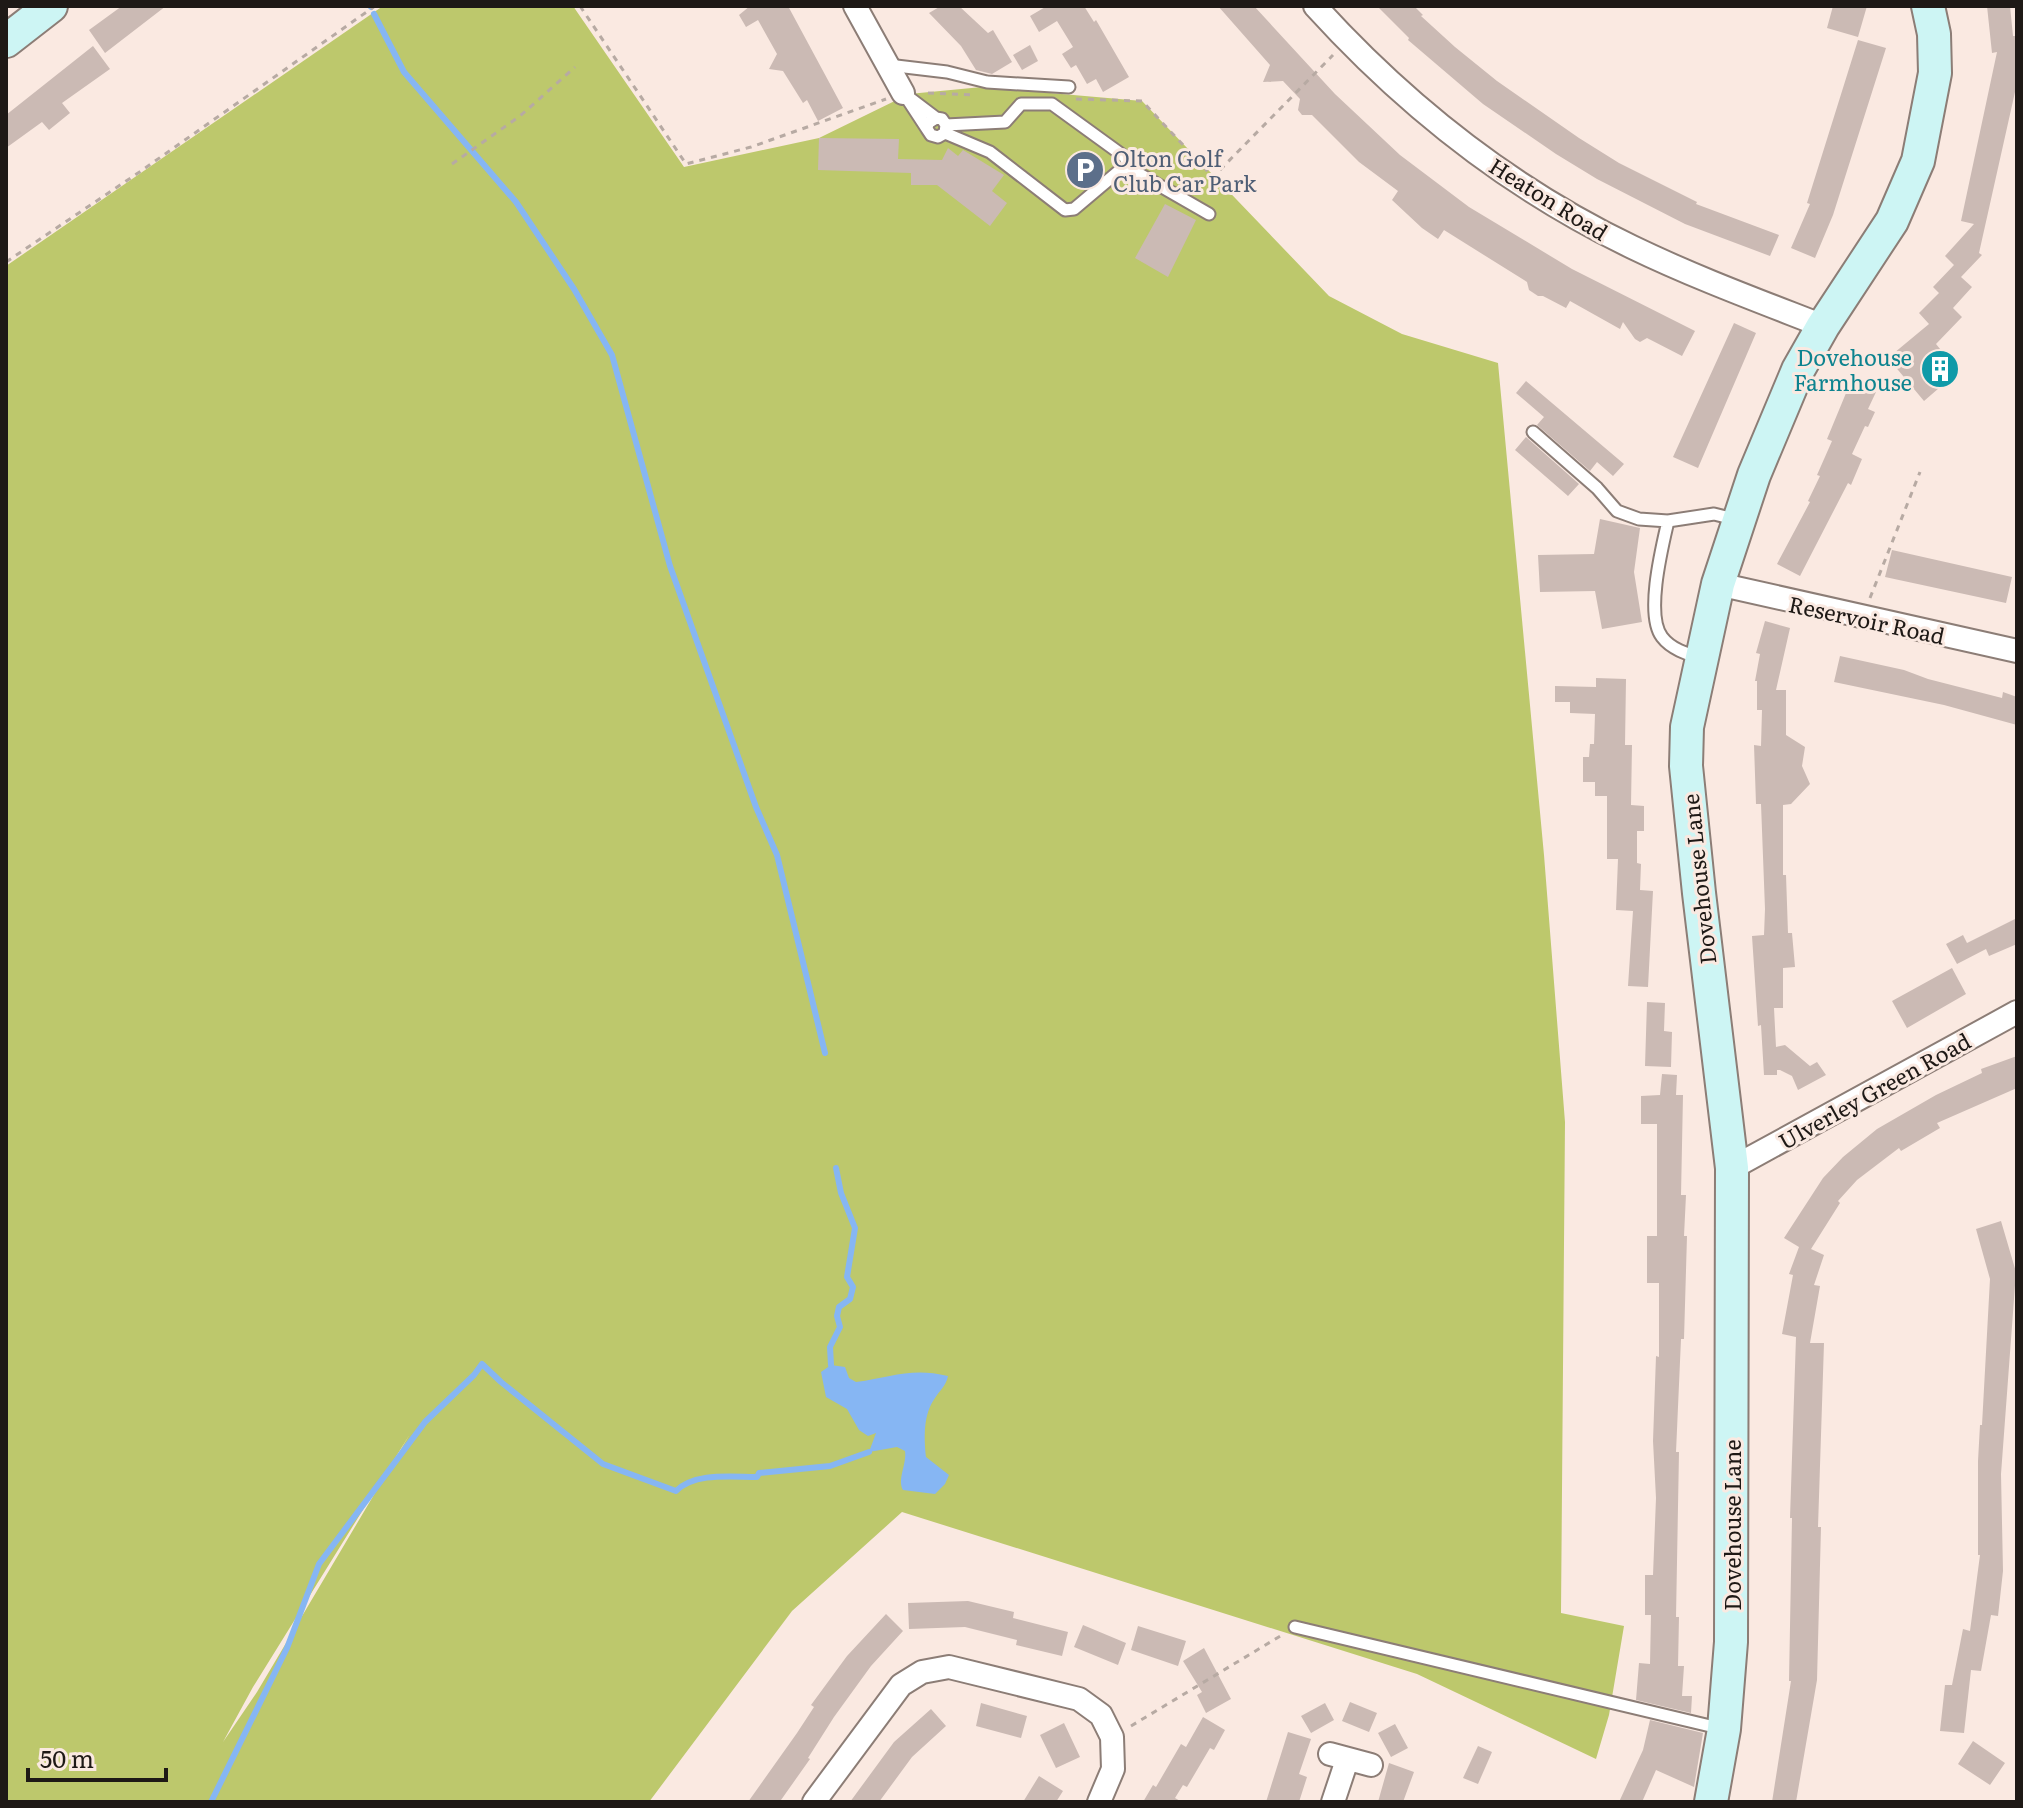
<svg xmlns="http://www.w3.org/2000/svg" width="2023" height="1808" viewBox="0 0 2023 1808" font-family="Literata,serif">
	<rect width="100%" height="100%" fill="#fae9e1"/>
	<path fill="#bdc86c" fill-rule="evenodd" d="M383,6H573L684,167L819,138L909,94L982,87L1142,101L1329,296L1402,334L1498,363L1544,855L1565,1122L1561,1613L1624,1626L1609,1715L1596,1759L1417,1674L902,1512L792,1611L649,1802H6V266ZM410,1434L257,1692L223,1742L253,1687Z"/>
	<path fill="#86b6f3" d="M831,1365L845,1367L849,1378L856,1382C892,1377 912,1367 948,1376C946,1386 940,1390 935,1398C923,1415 924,1437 926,1457L949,1475L945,1484L935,1494L903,1490C897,1479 907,1464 905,1451L897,1447L869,1452L876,1433L868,1436L859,1430L847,1409L826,1397L821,1372Z"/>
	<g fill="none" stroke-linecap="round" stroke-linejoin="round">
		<path stroke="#86b6f3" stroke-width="6" d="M370,6L371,7
			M374,14L404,72L516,202L574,289L612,355L670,566L756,807L777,855L825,1053
			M831,1365L830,1347L840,1327L837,1316L839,1307L850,1299L853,1287L847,1277L855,1228L841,1193L836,1168
			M211,1802L287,1648L319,1564L425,1422L474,1375L482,1364L501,1382L603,1464L676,1491C695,1472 731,1477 757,1477L759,1473L830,1466L869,1452"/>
	</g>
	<path fill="#cbbab4" d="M122,6H166L105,53L89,30Z
		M750,6H788L843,108L818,121L807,100L803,103L783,71L769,69L777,54L758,20L746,27L739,15Z
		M941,6H959L988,33L993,30L1012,62L992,74L976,70L961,46L929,13Z
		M1047,6H1084L1094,22L1096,20L1129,77L1103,92L1096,79L1087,84L1076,65L1071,68L1062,54L1073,47L1057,21L1039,32L1030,16Z
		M1218,6H1254L1335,94L1400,155L1469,207L1572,269L1695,331L1682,356L1647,338L1640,342L1635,339L1623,322L1620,329L1570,301L1566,308L1543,296H1538L1529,290L1527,282L1444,230L1438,239L1422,228L1392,200L1398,191L1359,162L1312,115H1302L1298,110L1300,99L1283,81L1263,82L1270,65Z
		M1377,6H1414L1423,15L1421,16L1455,47L1497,81L1579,138L1619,163L1697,202L1696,204L1779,235L1770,256L1685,224L1597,179L1556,154L1483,104L1408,40L1409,38Z
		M1833,6H1867L1858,37L1827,28Z
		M1987,6H2010L2013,36H2017V83L1979,253L1982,255L1961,277L1972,287L1953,308L1962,317L1936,344L1953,365L1940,375L1946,382L1924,401L1888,358L1929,324L1919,313L1939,293L1933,287L1954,265L1945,256L1974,224L1961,221L1997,52L1992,53Z
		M1858,40L1886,48L1833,215L1815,258L1791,248L1810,204L1807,203Z
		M1030,45L1038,61L1022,70L1013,55Z
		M93,46L110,69L62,103L70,113L49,130L42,122L6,148V115Z
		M819,138L899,139L898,159L942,160L948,148L958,156L963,150L1004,175L992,191L1007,203L990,226L937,185H911V173L818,170Z
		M1165,204L1196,220L1168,277L1135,258Z
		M1734,323L1756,333L1698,468L1673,457Z
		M1526,381L1624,464L1613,476L1597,462L1590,471L1537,425L1544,417L1516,393Z
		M1851,381L1876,392L1868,409L1875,412L1868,427L1865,426L1852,454L1862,459L1851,485L1848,483L1800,576L1777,564L1810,502L1808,501L1820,476L1817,475L1832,441L1827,439Z
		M1526,437L1579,484L1568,496L1515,450Z
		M1600,519L1640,528L1634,572L1642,622L1602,629L1595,591L1540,592L1538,555L1594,554Z
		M1892,550L2012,577L2006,603L1885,577Z
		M1765,621L1790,628L1776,690H1786V735L1805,747L1802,766L1810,784L1791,804L1783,805V875H1786L1788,933H1792L1795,967L1783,968V1008H1774L1776,1047L1785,1045L1810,1066L1817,1062L1826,1075L1798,1090L1792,1076L1780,1070H1777V1075H1764L1761,1025L1758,1026L1752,936L1764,935L1765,909L1761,804H1756L1754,745L1761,746L1762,710H1757V681H1755L1760,654L1756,653Z
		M1840,656L1904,670L1928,679L2002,698L2003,692L2017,697V725L1944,705L1834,682Z
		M1596,678L1626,679L1625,745H1632L1631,805L1644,806V831H1637V863L1641,864L1640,890L1653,891L1648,987L1628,986L1633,911L1616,910L1618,859H1607V796H1595V782H1583V757H1589L1590,744H1594L1595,714L1570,713V702H1555V686L1596,687Z
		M2017,918V944L1989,956L1986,949L1957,964L1946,944L1963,935L1967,943Z
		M1952,968L1966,994L1907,1028L1892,1001Z
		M1647,1002L1665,1003L1664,1031L1672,1032L1671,1067L1645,1066Z
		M2017,1056V1088L1937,1123L1940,1128L1901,1151L1899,1148L1857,1180L1838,1201L1840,1203L1811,1249L1824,1255L1814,1285L1820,1286L1810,1343H1824L1818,1527H1821L1817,1680L1796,1802H1772L1791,1681H1789L1792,1518H1790L1796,1337L1782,1334L1793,1275L1789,1274L1799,1247L1784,1238L1823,1178L1843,1157L1877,1129L1936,1095L1982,1073L1981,1069Z
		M1662,1074L1677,1075L1676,1095H1683L1681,1195H1686L1684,1236H1687L1684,1339H1681L1676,1452H1679L1676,1617H1679L1678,1666H1684L1682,1696H1692L1691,1713L1636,1700L1639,1663L1650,1664L1651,1615H1645V1575H1653L1656,1498L1653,1441L1656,1356L1659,1357V1283H1647V1236H1657V1124H1641V1096L1660,1095Z
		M2001,1221L2016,1272L2001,1474L2003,1571L1998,1616L1991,1615L1981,1671L1971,1670L1964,1733L1940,1731L1945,1685H1952L1963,1629L1970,1631L1980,1555H1978V1461L1980,1425H1982L1990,1279L1976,1229Z
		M968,1601L1014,1612L1013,1618L1068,1632L1062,1656L1016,1645L1017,1640L965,1627L909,1629L908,1603Z
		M886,1614L903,1631L871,1666L834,1717L808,1758L810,1759L781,1800L785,1802H748L797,1733L814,1707L811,1705L847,1656Z
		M1083,1625L1126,1643L1118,1665L1074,1647Z
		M1138,1626L1186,1641L1178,1666L1131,1650Z
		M1204,1648L1231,1699L1206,1713L1197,1695L1202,1692L1183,1661Z
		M1350,1702L1377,1713L1369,1732L1342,1721Z
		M981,1703L1027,1716L1021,1738L976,1726Z
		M1325,1703L1334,1720L1311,1733L1301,1716Z
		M931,1709L946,1726L912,1757L879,1802H850L894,1742Z
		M1203,1717L1225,1730L1214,1750L1210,1748L1187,1787L1183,1785L1175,1798L1182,1802H1143L1153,1785L1156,1787L1181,1744L1186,1747Z
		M1650,1720L1703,1733L1694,1787L1656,1770L1642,1802H1619L1643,1750Z
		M1064,1723L1080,1757L1056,1768L1040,1735Z
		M1395,1724L1408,1748L1391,1757L1378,1733Z
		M1288,1732L1311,1739L1299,1774L1307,1777L1299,1802H1266Z
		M1973,1741L2005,1763L1990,1785L1958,1764Z
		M1478,1746L1492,1752L1478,1784L1463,1778Z
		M1389,1763L1414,1772L1403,1802H1378Z
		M1039,1776L1063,1791L1056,1802H1023Z"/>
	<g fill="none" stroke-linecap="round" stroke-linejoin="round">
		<g stroke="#8c7d76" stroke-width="15">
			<path id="lane" d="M888,65L947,72L987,82L1069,87
				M903,93L936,118L942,119L946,125L945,133L938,137L931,135L927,129L928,123L936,118
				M908,100L927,129
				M946,125L1005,122L1021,104H1052L1125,157L1129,168
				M945,133L990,152L1065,210L1074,209L1119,171L1129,168L1209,214
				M1533,432L1597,488L1617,511L1639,519L1668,521L1714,514L1738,520
				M1668,521C1662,547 1645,615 1662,637C1671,649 1687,654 1700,658
				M1295,1627L1723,1729"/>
		</g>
		<g stroke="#8c7d76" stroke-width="26">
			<path id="street" d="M855,6L903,93
				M1315,6C1405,105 1511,189 1632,247C1694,277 1759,301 1823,326
				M1718,584L2017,651
				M1732,1168L2017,1012
				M1330,1754L1371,1765
				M814,1802L901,1685L922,1672L949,1667L1079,1699L1101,1715L1112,1737L1113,1769L1099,1802
				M1333,1802L1347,1760"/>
		</g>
		<g stroke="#8c7d76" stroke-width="36">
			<path id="secondary" d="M6,41L51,6
				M1711,1802L1724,1729L1731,1642L1732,1168L1699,893L1686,766L1687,727L1718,584L1754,475L1798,370L1823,326L1892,221L1918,161L1935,73L1934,34L1928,6"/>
		</g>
		<path stroke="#b7aaa3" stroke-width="3" stroke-dasharray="6 6" stroke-linecap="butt" d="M580,6L686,164L751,147L886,99
			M928,93L973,95
			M1076,99L1142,101L1213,177L1333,55
			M452,164L520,116L575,67
			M6,262L141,171L375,6
			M1870,598L1920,472
			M1131,1726L1282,1635"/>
		<use href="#lane" stroke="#fff" stroke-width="11"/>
		<use href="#street" stroke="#fff" stroke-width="22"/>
		<use href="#secondary" stroke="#cdf5f4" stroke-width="32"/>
	</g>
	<defs>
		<g id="parking-disc" transform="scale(2)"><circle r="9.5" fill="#5c6f8a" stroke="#fae9e1"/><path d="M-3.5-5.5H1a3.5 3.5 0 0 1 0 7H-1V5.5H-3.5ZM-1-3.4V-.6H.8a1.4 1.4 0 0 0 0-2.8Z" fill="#fff"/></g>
		<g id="building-disc" transform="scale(2)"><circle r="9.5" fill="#0f9aa8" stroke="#fae9e1"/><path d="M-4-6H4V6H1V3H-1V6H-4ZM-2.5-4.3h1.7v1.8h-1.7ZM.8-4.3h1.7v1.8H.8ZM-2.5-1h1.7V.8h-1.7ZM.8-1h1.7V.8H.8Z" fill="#fff"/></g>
	</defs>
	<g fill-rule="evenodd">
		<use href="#parking-disc" x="1085" y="170"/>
		<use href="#building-disc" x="1940" y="369"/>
	</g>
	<g text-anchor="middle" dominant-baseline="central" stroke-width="6" stroke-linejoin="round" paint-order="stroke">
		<g font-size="22" fill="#4e5e75" stroke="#fae9e1" text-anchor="start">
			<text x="1113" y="157">Olton Golf<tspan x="1113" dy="25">Club Car Park</tspan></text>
		</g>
		<g font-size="22" fill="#1e1916" stroke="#fae9e1">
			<text transform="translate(1549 198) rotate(32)">Heaton Road</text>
			<text transform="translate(1867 619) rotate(12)">Reservoir Road</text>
			<text transform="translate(1698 879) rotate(-96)">Dovehouse Lane</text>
			<text transform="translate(1874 1090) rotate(-29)">Ulverley Green Road</text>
			<text transform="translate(1731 1525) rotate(-90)">Dovehouse Lane</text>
		</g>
		<g font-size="22" fill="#0d838f" stroke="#fae9e1" text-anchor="end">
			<text x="1912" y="356">Dovehouse<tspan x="1912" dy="25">Farmhouse</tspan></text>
		</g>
	</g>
	<rect width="2023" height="1808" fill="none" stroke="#1e1916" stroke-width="16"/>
	<path d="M28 1768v12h138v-12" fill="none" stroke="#1e1916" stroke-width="4"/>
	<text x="40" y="1768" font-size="24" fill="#1e1916" stroke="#fae9e1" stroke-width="6" paint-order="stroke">50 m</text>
</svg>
